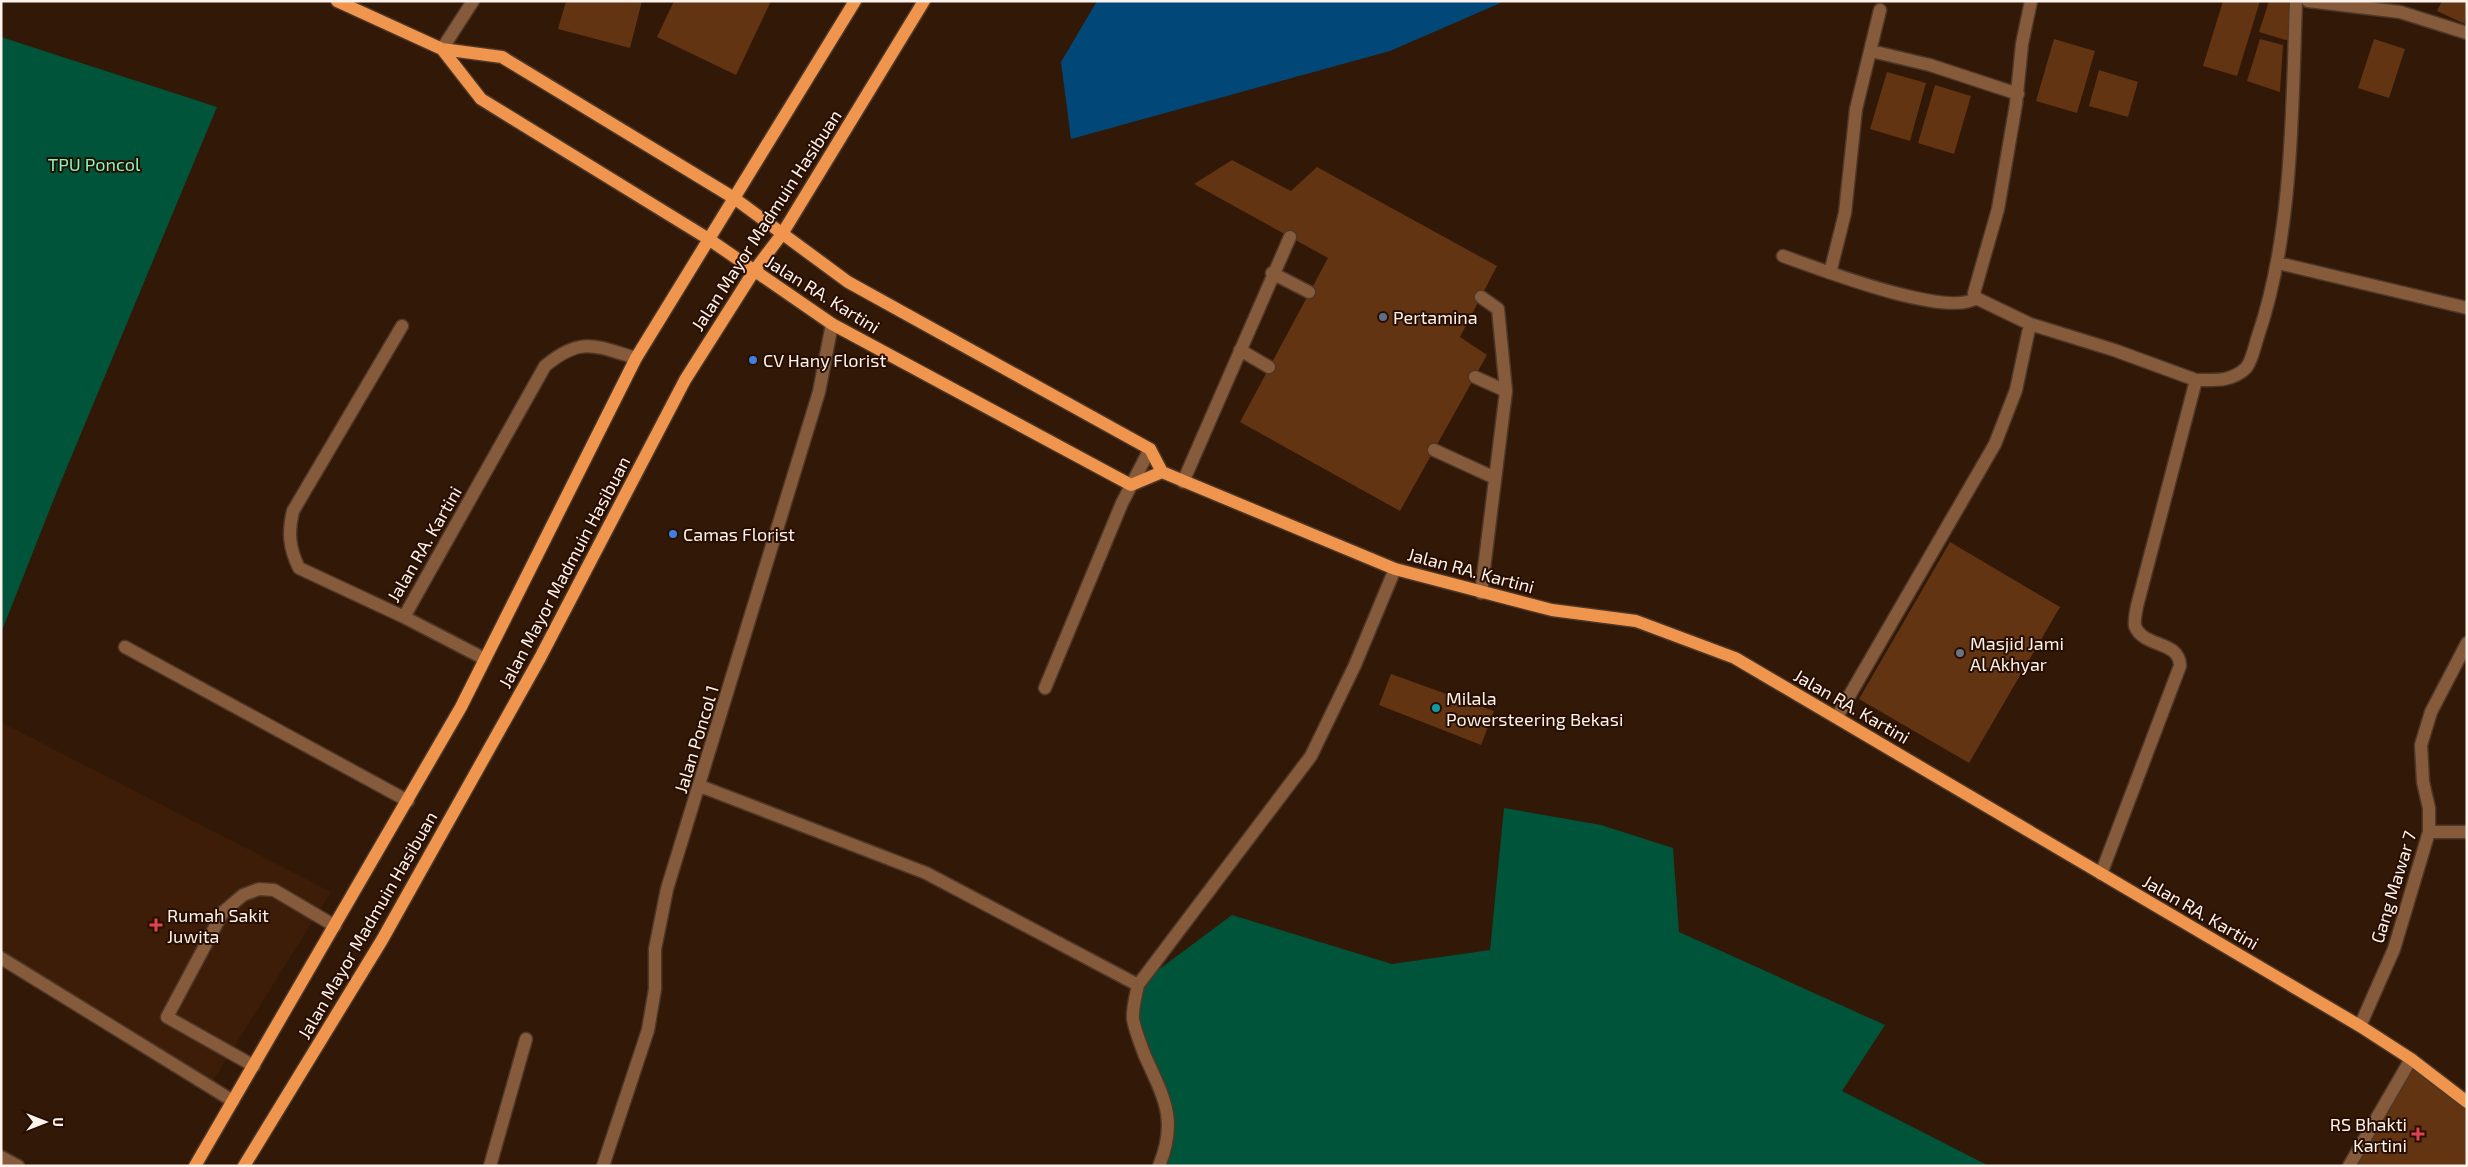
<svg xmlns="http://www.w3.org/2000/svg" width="2468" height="1167" viewBox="0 0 2468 1167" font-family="'Exo 2',sans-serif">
	<rect width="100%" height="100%" fill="#311807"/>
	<path fill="#3d1d08" d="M1,722L331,892L209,1087L1,958Z"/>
	<path fill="#005439" d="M1,37L217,107L57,491L1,633Z
		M1504,808L1601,825L1673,848L1679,932L1885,1025L1842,1091L1989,1166H1159L1170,1125L1133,1019L1138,985L1232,915L1392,964L1490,950Z"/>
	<path fill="#014879" d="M1097,1H1505L1390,51L1071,139L1061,62Z"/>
	<path fill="#633411" d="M566,1H642L630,48L558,29Z
		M674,1H771L736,75L657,37Z
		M2223,1H2260L2237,76L2203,66Z
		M2269,1H2291L2289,41L2259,32Z
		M2442,1H2467L2465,24L2437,11Z
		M2054,39L2095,51L2077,113L2036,101Z
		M2260,39L2283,45L2280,92L2247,81Z
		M2374,39L2405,49L2389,98L2358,88Z
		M2099,70L2138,82L2128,117L2089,106Z
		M1887,72L1926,83L1910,141L1870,129Z
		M1935,85L1971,96L1954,154L1918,143Z
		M1232,160L1291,191L1317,167L1497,266L1460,337L1487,355L1400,511L1240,422L1328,258L1194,184Z
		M1950,542L2060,607L1969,763L1859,699Z
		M1391,674L1494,711L1481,745L1379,705Z
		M2415,1062L2467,1102V1166H2349Z"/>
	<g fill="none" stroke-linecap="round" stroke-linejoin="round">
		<g stroke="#4e3727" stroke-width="15">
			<path id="service" d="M442,49L473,1
				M1272,273L1309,292
				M1481,297L1498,309L1506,391L1481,593
				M1240,350L1269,367
				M1475,377L1506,391
				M1434,450L1495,478
				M1183,482L1290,237
				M1,958L233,1101
				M254,1066L167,1017L223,912L243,895L259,889L274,890L335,926
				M1,1157L18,1166"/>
		</g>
		<g stroke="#4e3727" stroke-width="15">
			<path id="minor" d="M2031,1L2022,44L2016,104L1998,209L1974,293L1976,298L2030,324L2114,350L2196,380
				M2308,1L2400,12L2467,33
				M1871,51L1930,65L2018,94
				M1783,256C1817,268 1948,319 1976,298
				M2278,263L2467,308
				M1830,273L1845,213L1856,109L1880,10
				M402,326L293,511C288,532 289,548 299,568L404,617L485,659
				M404,617L545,366C581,336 595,346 636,358
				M125,647L408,801
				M1045,688L1122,503L1150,449
				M1837,717L1995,444L2016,390L2030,324
				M700,786L926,873L1138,985
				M2429,832H2467
				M2101,874L2180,666C2180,640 2143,648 2135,626C2134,620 2136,612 2137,606L2196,380C2215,380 2231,382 2246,368C2252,361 2255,345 2258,336C2293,234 2292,109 2296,1
				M2360,1026L2394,949L2429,832V808L2423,782L2421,745L2431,712L2467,643
				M490,1166L526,1039
				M603,1166L648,1030L655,989V949L667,889L819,392L832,324
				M1159,1166C1178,1120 1164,1098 1145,1056C1141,1045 1135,1031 1133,1019C1132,1009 1136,996 1138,985L1311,756L1355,665L1395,569
				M2349,1166L2411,1059"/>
		</g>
		<g stroke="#4e3727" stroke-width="15">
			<path id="primary" d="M337,1L442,49L502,57L734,198L848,282L1150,449L1162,472L1395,569L1552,610L1636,621L1735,658L2360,1026L2411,1059L2467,1102
				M442,49L481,99L707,238L832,324L1131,485L1162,472
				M195,1166L461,707L636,358L855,1
				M244,1166L382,940L540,658L685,380L754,271L782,234L924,1"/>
		</g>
		<use href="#service" stroke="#865b3b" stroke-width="12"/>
		<use href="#minor" stroke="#865b3b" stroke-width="12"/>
		<use href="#primary" stroke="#ef954e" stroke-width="12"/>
	</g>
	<circle fill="#5c6f8a" stroke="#270e01" stroke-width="2" cx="1383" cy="317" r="5"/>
	<g fill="#3f7fe0" stroke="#270e01" stroke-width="2">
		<circle cx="753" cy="360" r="5"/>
		<circle cx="673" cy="534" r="5"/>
	</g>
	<circle fill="#6b7280" stroke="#270e01" stroke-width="2" cx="1960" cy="653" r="5"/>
	<circle fill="#0f9aa8" stroke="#270e01" stroke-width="2" cx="1436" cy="708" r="5"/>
	<g fill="#e0444e" stroke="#270e01" stroke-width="2">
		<path d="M153.5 917.5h5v5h5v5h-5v5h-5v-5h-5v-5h5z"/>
		<path d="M2415.5 1126.5h5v5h5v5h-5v5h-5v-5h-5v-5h5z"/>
	</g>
	<g text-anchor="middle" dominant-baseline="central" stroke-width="4" stroke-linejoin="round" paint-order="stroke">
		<g font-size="18" fill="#7ff8c4" stroke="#270e01">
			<text x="94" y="164">TPU Poncol</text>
		</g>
		<g font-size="18" fill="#fdf2ec" stroke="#270e01">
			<text transform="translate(766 220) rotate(-57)">Jalan Mayor Madmuin Hasibuan</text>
			<text transform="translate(823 294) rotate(32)">Jalan RA. Kartini</text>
			<text transform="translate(424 544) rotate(-60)">Jalan RA. Kartini</text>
			<text transform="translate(1471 570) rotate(15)">Jalan RA. Kartini</text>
			<text transform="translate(564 572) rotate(-62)">Jalan Mayor Madmuin Hasibuan</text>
			<text transform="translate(1852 706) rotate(30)">Jalan RA. Kartini</text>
			<text transform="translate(696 739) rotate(-73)">Jalan Poncol 1</text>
			<text transform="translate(2393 887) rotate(-73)">Gang Mawar 7</text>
			<text transform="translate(2201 912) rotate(30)">Jalan RA. Kartini</text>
			<text transform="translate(367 925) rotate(-60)">Jalan Mayor Madmuin Hasibuan</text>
		</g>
		<g font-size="18" fill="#fdf2ec" stroke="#270e01" text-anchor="start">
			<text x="1393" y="317">Pertamina</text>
			<text x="763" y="360">CV Hany Florist</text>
			<text x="683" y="534">Camas Florist</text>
			<text x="1970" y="643">Masjid Jami<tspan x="1970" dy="21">Al Akhyar</tspan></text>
			<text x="1446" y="698">Milala<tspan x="1446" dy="21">Powersteering Bekasi</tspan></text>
			<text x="167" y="915">Rumah Sakit<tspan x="167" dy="21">Juwita</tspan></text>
			<text x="2407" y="1124" text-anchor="end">RS Bhakti<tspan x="2407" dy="21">Kartini</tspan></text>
		</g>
	</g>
	<rect width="2468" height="1167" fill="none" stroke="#fdf2ec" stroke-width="5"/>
	<g transform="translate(45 1122) rotate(90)" stroke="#270e01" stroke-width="4" paint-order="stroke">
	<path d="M0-4L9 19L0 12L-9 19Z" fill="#fdf2ec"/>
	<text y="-8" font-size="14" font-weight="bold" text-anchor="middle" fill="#fdf2ec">U</text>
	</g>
</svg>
